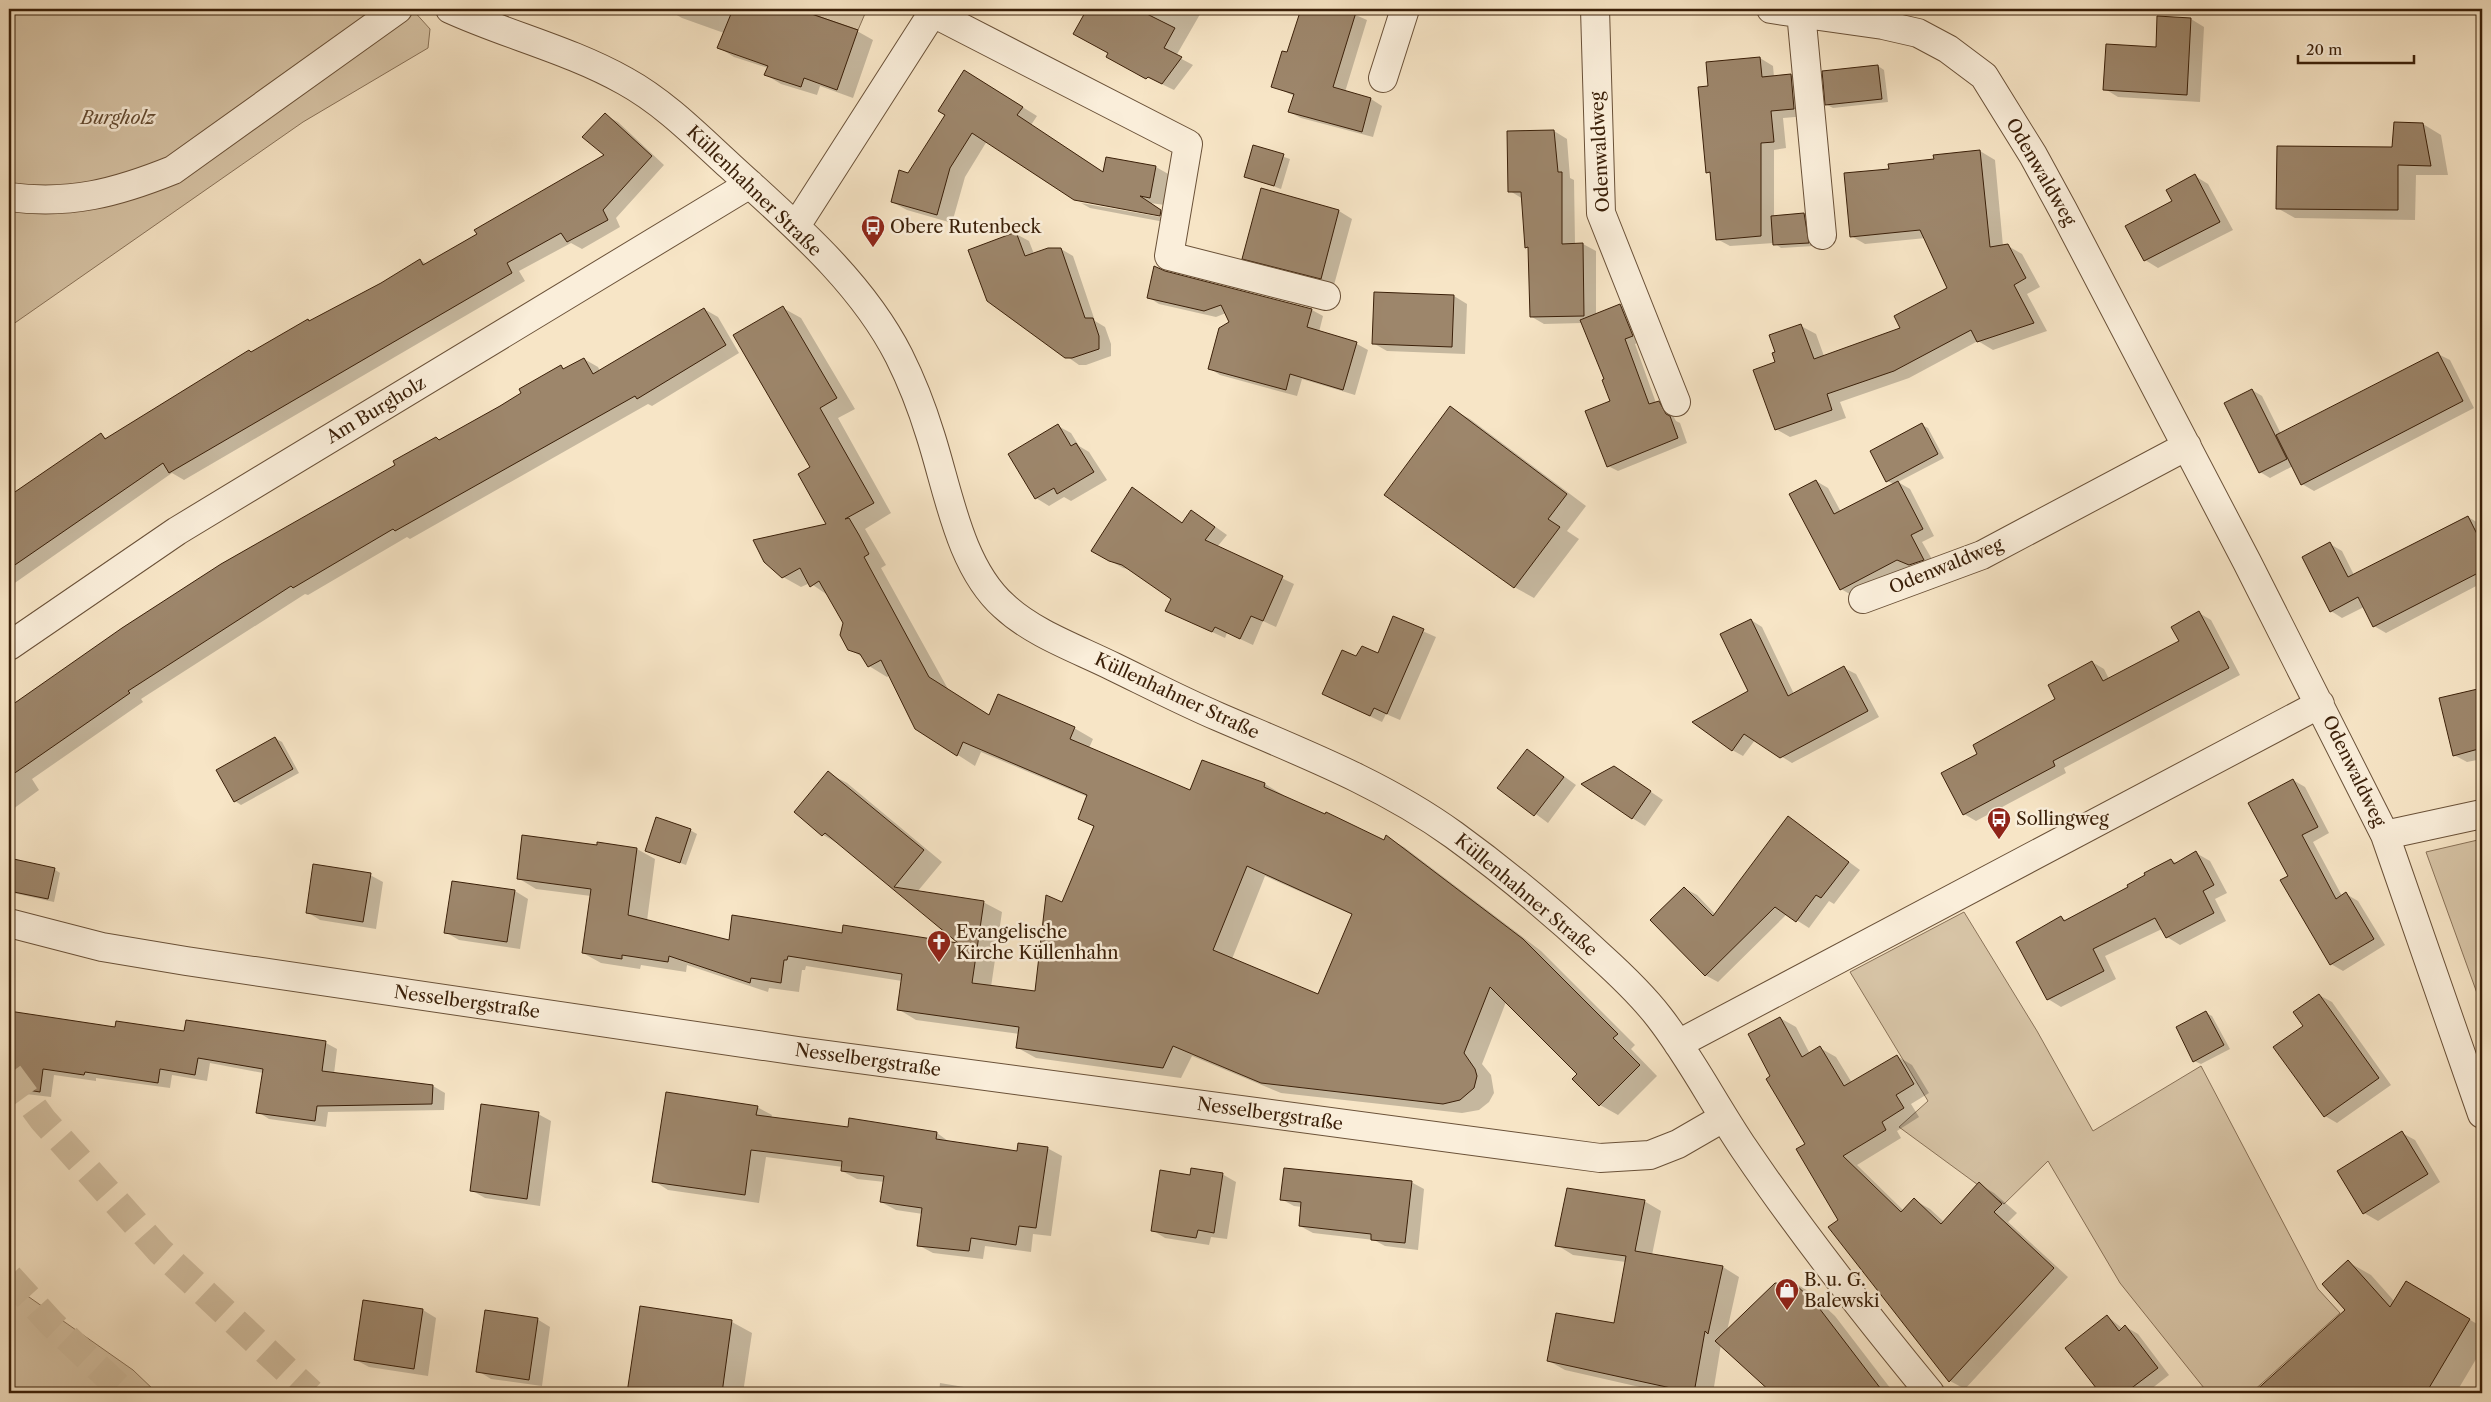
<svg xmlns="http://www.w3.org/2000/svg" width="2491" height="1402" viewBox="0 0 2491 1402" font-family="'Libre Caslon Text',serif">
	<rect width="100%" height="100%" fill="#f7e5c6"/>
	<filter id="stains"><feTurbulence type="fractalNoise" baseFrequency=".004" numOctaves="4"/><feColorMatrix values="0 0 0 0 .2 0 0 0 0 .09 0 0 0 0 .02 0 0 0 .5 -.17"/></filter>
	<radialGradient id="worn" r=".72"><stop offset=".6" stop-color="#630" stop-opacity="0"/><stop offset="1" stop-color="#630" stop-opacity=".3"/></radialGradient>
	<path fill="#d7c4a6" stroke="#897258" d="M9,9H412L430,29L428,48L303,122L9,327Z
		M797,9H867L858,30Z
		M2482,839V1007L2426,852Z
		M1964,912L2037,1031L2093,1131L2201,1066L2318,1289L2340,1313L2251,1393H2208L2120,1283L2048,1161L2004,1204L1899,1127L1928,1101L1850,972Z
		M9,1283L133,1370L157,1393H9Z"/>
	<path fill="#0003" fill-rule="evenodd" d="M666,9H793L857,31L873,40L853,98L820,86L817,95L781,84L766,75L768,68L734,57L718,47L724,33L682,18Z
		M1088,9H1203L1176,56L1193,65L1174,90L1120,64L1109,53L1075,34Z
		M1302,9H1342L1367,20L1345,92L1371,99L1382,106L1373,137L1301,118L1289,112L1294,96L1273,86L1288,54Z
		M2191,19L2204,27L2200,102L2118,97L2105,89Z
		M1760,58L1773,66L1774,77L1791,75L1804,83L1807,116L1783,118L1786,148L1774,150V217L1804,214L1810,218L1814,246L1781,248L1774,243L1730,246L1717,239L1711,174L1707,172L1709,88Z
		M1878,66L1884,70L1888,102L1833,108L1827,105Z
		M979,80L1037,116L1031,125L1104,173L1156,167L1170,175L1165,205L1150,203L1175,220V224L1090,208L1081,203L1166,218V216L1075,199L987,141L965,177L952,223L907,210L892,202L909,175Z
		M605,115L618,122L664,165L616,218L620,227L582,249L571,243L519,271L525,281L184,480L172,473L9,587V501L101,435L107,439L308,320L310,322L381,284L420,260L427,264L607,155Z
		M2423,124L2441,135L2448,175H2416L2415,220L2295,218L2277,208L2394,149Z
		M1554,131L1567,139L1570,178L1574,180L1575,244H1583L1596,251V315L1620,305L1630,311L1642,341L1635,344L1656,403L1659,402L1669,408L1676,421L1680,423L1687,443L1618,471L1608,466L1612,402L1606,380L1582,323L1544,324L1532,317L1530,249L1526,247L1523,199L1510,191Z
		M1254,147L1290,159L1281,189L1245,176Z
		M1980,151L1995,160L2003,246H2008L2022,254L2040,287L2027,294L2047,331L1993,350L1978,341L1909,378L1840,402L1846,418L1790,437L1776,429L1777,353L1801,326L1816,334L1824,356L1901,329L1949,289L1926,238L1865,244L1851,236L1890,170Z
		M2195,176L2208,184L2233,230L2158,268L2145,260L2173,202Z
		M1262,189L1339,211L1352,219L1334,285L1257,266L1244,258Z
		M1016,234L1029,241L1034,254L1061,249L1073,256L1095,321L1105,327L1111,344V356L1086,365H1079L988,300Z
		M1165,272L1312,310L1323,316L1319,332L1357,344L1368,350L1355,395L1302,379L1297,396L1220,375L1209,368L1231,323L1226,313L1216,317L1159,304L1148,297Z
		M1454,296L1467,304L1465,354L1387,351L1373,343Z
		M783,308L801,318L855,409L838,418L891,513L865,529L886,565L881,568L948,689L990,716L999,696L1074,728L1093,739L1089,748L1191,791L1203,761L1265,784L1283,795L1282,797L1384,841L1386,837L1404,847L1541,951L1635,1045L1631,1049L1657,1076L1618,1115L1600,1105L1579,1074L1506,1002L1482,1064L1491,1075L1494,1093L1489,1102L1479,1110L1462,1113L1281,1093L1192,1056L1181,1078L1036,1058L1018,1048L1019,1034L916,1020L898,1009L902,981L806,966L805,970H802L799,992L769,988L768,992L687,965L686,972L641,965L640,969L601,963L583,953L591,896L536,889L518,878L598,847V843L637,849L655,859L647,921L730,941L843,935L963,945L841,845L823,835L828,773L847,783L942,862L917,892L983,902L1002,912L991,987L1036,993L1062,903L1094,827L1079,818L1088,797L981,752L975,766L916,728L890,675L887,677L869,666L864,658L849,649L845,623L829,596L810,583L801,587L783,577L828,524L812,468ZM1265,876L1353,915L1318,996L1232,959Z
		M704,309L718,317L739,353L652,406L648,404L410,539L407,537L308,595L305,594L141,699L143,702L32,779L39,790L9,812V708L122,629L397,465L436,438L440,440L501,407L561,367L566,369L584,359L598,367L600,371Z
		M2438,354L2450,360L2474,408L2314,491L2302,484L2293,466L2270,478L2260,472L2252,390L2262,396L2281,434Z
		M1450,408L1470,419L1586,506L1567,531L1579,539L1534,598L1514,587Z
		M1922,425L1928,428L1944,458L1898,482L1910,489L1934,536L1922,542L1936,566L1922,572L1910,566L1853,596L1841,589L1816,481L1828,488L1841,512L1894,484L1887,481Z
		M1058,426L1071,433L1079,446L1089,452L1107,480L1071,501L1064,497L1049,506L1036,498Z
		M1133,489L1183,523L1191,511L1203,518L1227,535L1217,547L1294,584L1276,627L1263,621L1253,645L1227,633L1225,638L1167,611L1172,599L1132,570L1123,568L1093,551Z
		M2468,517L2480,524L2482,529V583L2386,633L2374,626L2364,607L2342,618L2331,611L2330,544L2342,551L2354,575Z
		M2199,613L2211,620L2240,675L2064,768L2066,773L1976,821L1964,814L1979,754L2057,699L2092,662L2104,669L2109,679L2180,642Z
		M1393,618L1436,637L1400,720L1386,714L1382,722L1323,694L1357,658L1379,655Z
		M1751,620L1762,627L1794,694L1844,668L1856,674L1879,717L1792,763L1755,740L1743,756L1732,750L1749,691Z
		M2482,689V759L2467,762L2454,755L2441,699Z
		M275,738L282,742L299,773L241,805L235,801Z
		M1528,750L1576,785L1548,823L1499,787Z
		M1614,767L1663,800L1645,826L1632,818Z
		M2293,780L2305,787L2329,833L2313,842L2342,896L2346,894L2358,901L2385,945L2343,971L2331,964L2289,877Z
		M1789,818L1860,870L1834,904L1829,901L1809,928L1787,914L1718,982L1705,975L1684,888L1697,895L1716,915Z
		M690,830L697,834L686,865L647,851Z
		M2196,853L2210,861L2227,893L2215,899L2226,921L2180,945L2167,937L2162,929L2105,956L2116,979L2061,1007L2048,999L2061,917L2067,921L2130,888L2171,860L2177,863Z
		M9,859L54,869L60,873L54,902L9,892Z
		M370,875L383,882L376,929L320,920L307,912Z
		M453,882L515,891L528,899L520,949L459,940L445,932Z
		M2319,995L2332,1002L2391,1085L2337,1123L2325,1116L2305,1026Z
		M9,1012L116,1029L185,1032L187,1022L326,1043L337,1049L334,1074L433,1086L445,1093L444,1110L328,1112L326,1127L269,1119L258,1112L263,1073L210,1063L207,1081L172,1075L170,1088L96,1078V1081L54,1075L51,1097L9,1092Z
		M2206,1013L2212,1016L2230,1049L2201,1064L2194,1061Z
		M1780,1018L1796,1027L1810,1054L1820,1048L1836,1057L1852,1083L1897,1056L1912,1065L1929,1093L1911,1104L1919,1117L1897,1131L1901,1138L1857,1165L1904,1211L1914,1200L1930,1209L1944,1222L1979,1184L1994,1193L2017,1213L2008,1222L2068,1277L1965,1389L1950,1381L1830,1228L1839,1220L1807,1144L1772,1077Z
		M757,1107L772,1115L771,1118L849,1128L937,1133L951,1143L1018,1152L1047,1148L1062,1156L1051,1236L1033,1234L1031,1252L985,1246L983,1259L933,1253L918,1245L923,1214L896,1210L881,1202L885,1182L857,1179L842,1171L843,1167L766,1157L759,1203L668,1190L654,1181Z
		M538,1114L551,1121L540,1206L485,1198L471,1190Z
		M2402,1133L2415,1140L2440,1182L2378,1221L2364,1213Z
		M1222,1174L1236,1182L1227,1239L1211,1237L1209,1245L1165,1238L1152,1230Z
		M1411,1182L1424,1189L1418,1250L1385,1246L1374,1240L1313,1233L1300,1226L1302,1207L1294,1206L1281,1199Z
		M1644,1201L1661,1211L1652,1255L1723,1267L1739,1277L1727,1331L1790,1280L1808,1291L1835,1316L1894,1393H1774L1721,1344L1713,1393H1666L1565,1370L1549,1361L1615,1325L1626,1262L1573,1255L1557,1245Z
		M2348,1262L2371,1275L2395,1302L2430,1296L2482,1327V1349L2456,1393H2254L2347,1310Z
		M641,1308L732,1322L752,1333L743,1393H629Z
		M423,1310L436,1318L428,1376L369,1367L356,1360Z
		M2107,1316L2123,1329L2126,1327L2138,1334L2169,1375L2146,1393H2102L2067,1348Z
		M537,1319L550,1327L542,1386L491,1379L478,1371Z
		M940,1383L1000,1393H939Z
		M1147,1390L1165,1393H1146Z"/>
	<path fill="#9d866b" stroke="#3b2009" fill-rule="evenodd" d="M733,9H797L858,30L837,90L804,78L801,87L764,75L768,66L717,48Z
		M1087,9H1137L1175,28L1164,48L1182,57L1162,84L1148,77L1146,79L1106,57L1108,53L1073,34Z
		M1301,9H1357L1333,87L1371,98L1362,132L1288,112L1294,94L1271,87L1282,51L1287,52Z
		M2157,16L2191,18L2187,95L2103,90L2106,44L2156,47Z
		M1760,57L1762,77L1791,74L1794,109L1771,111L1774,142L1761,143V236L1716,240L1710,172L1706,173L1698,87L1708,86L1706,62Z
		M1878,65L1882,99L1825,105L1822,71Z
		M964,70L1023,107L1017,115L1103,172L1106,157L1156,166L1150,198L1140,196L1161,210L1160,216L1074,200L972,133L950,168L937,215L891,202L899,170L908,173L945,115L938,111Z
		M605,113L652,156L603,210L608,220L567,242L561,233L507,263L512,273L169,473L163,463L9,569V496L101,433L105,439L249,350L251,352L308,319L309,321L381,283L420,259L423,265L477,234L474,230L604,155L582,137Z
		M2394,122L2423,123L2431,166L2398,165V210L2276,209L2277,146L2392,147Z
		M1554,130L1558,172H1562V244L1583,243L1584,316L1530,317L1528,247L1525,248L1521,192H1508L1507,131Z
		M1253,145L1284,154L1274,186L1244,177Z
		M1980,150L1990,247L2008,244L2026,278L2014,285L2034,323L1977,342L1971,330L1894,371L1827,394L1832,410L1775,430L1753,370L1775,362L1772,353L1775,352L1769,335L1801,324L1814,359L1900,328L1894,316L1947,288L1920,230L1850,237L1844,173L1889,169L1888,164L1934,159L1933,155Z
		M2195,174L2220,222L2144,261L2125,226L2172,201L2166,190Z
		M1261,188L1339,210L1321,279L1242,259Z
		M1804,213L1809,243L1773,245L1771,216Z
		M1016,232L1025,256L1048,248H1061L1085,318H1093L1099,336V349L1072,358H1065L987,301L968,250Z
		M1154,266L1165,271L1312,309L1307,327L1357,342L1343,390L1290,374L1286,390L1208,369L1219,328L1229,322L1221,305L1204,311L1147,298Z
		M1374,292L1454,295L1452,347L1372,344Z
		M1620,304L1633,336L1625,339L1649,404L1659,401L1666,414L1670,416L1678,438L1607,467L1585,411L1610,401L1602,380L1604,379L1580,320Z
		M783,306L837,398L820,408L874,503L845,519L849,518L859,535L869,554L864,557L929,677L989,715L998,694L1075,727L1070,739L1190,790L1202,760L1265,783L1264,787L1325,814L1326,812L1384,840L1386,835L1523,939L1618,1034L1613,1038L1640,1065L1599,1106L1572,1079L1577,1074L1490,987L1464,1053L1475,1069L1477,1076L1474,1088L1460,1100L1443,1104L1261,1083L1173,1046L1163,1068L1016,1048L1019,1027L897,1010L902,974L788,956L787,960H784L781,983L751,978L750,983L669,956L668,962L622,955V959L582,953L591,889L517,879L522,835L597,845V842L637,848L628,915L729,940L732,915L842,933L843,925L958,943L825,833L822,836L794,812L828,771L924,850L894,887L984,901L972,983L1035,991L1046,895L1062,902L1094,826L1078,819L1087,795L963,742L957,756L915,729L881,660L868,667L860,654L848,650L840,635L843,623L819,581L810,587L800,568L782,578L764,562L753,540L826,524L798,474L810,467L733,335ZM1247,866L1352,914L1318,994L1213,950Z
		M704,308L726,345L637,399L635,396L395,531L393,529L293,588L291,586L128,691L130,693L9,777V707L122,628L221,564L395,465L393,461L436,437L439,440L500,406L521,393L519,389L561,365L563,369L584,358L593,374Z
		M2438,352L2463,401L2301,485L2276,435Z
		M2252,389L2287,459L2259,473L2224,403Z
		M1450,406L1567,494L1548,519L1560,527L1514,588L1384,495Z
		M1922,423L1938,454L1886,482L1870,451Z
		M1058,424L1071,446L1076,443L1094,472L1057,494L1054,488L1035,499L1008,454Z
		M1816,480L1834,514L1898,481L1923,529L1911,535L1924,560L1909,565L1897,560L1840,590L1789,494Z
		M1132,487L1182,523L1191,510L1215,527L1205,540L1283,576L1263,621L1251,616L1240,639L1215,627L1212,632L1165,611L1171,599L1122,565L1109,561L1091,551Z
		M2468,516L2482,544V571L2373,627L2358,597L2330,612L2302,557L2330,542L2348,577Z
		M2199,611L2229,668L2053,761L2055,766L1963,815L1941,773L1977,754L1973,745L2055,699L2048,685L2092,661L2103,681L2179,641L2171,627Z
		M1393,616L1424,629L1387,714L1374,708L1370,716L1322,694L1342,650L1356,656L1362,646L1378,653Z
		M1751,619L1788,696L1844,666L1868,711L1780,758L1744,734L1732,751L1692,722L1748,691L1720,634Z
		M2482,688V748L2453,756L2439,698Z
		M275,737L293,769L234,802L216,770Z
		M1527,749L1564,777L1534,816L1497,788Z
		M1614,766L1651,791L1632,819L1581,784Z
		M2293,779L2318,827L2302,835L2336,899L2346,892L2374,939L2330,965L2280,880L2288,876L2248,803Z
		M1788,816L1849,862L1821,898L1816,895L1796,922L1775,907L1705,976L1650,920L1684,887L1713,916Z
		M656,817L691,829L680,863L645,851Z
		M2196,851L2214,885L2203,891L2214,913L2166,938L2155,918L2093,949L2104,971L2047,1000L2016,942L2061,916L2064,921L2128,887L2127,885L2145,875L2144,873L2171,859L2174,864Z
		M9,858L55,868L48,899L9,891Z
		M313,864L371,873L363,922L306,913Z
		M452,881L515,890L507,942L444,933Z
		M2319,994L2379,1078L2324,1117L2273,1047L2303,1026L2293,1012Z
		M9,1011L115,1027L116,1021L184,1031L186,1020L326,1041L322,1071L433,1085L432,1104L317,1106L315,1121L256,1113L263,1069L198,1058L195,1075L160,1069L158,1083L85,1072L84,1075L43,1069L40,1092L9,1087Z
		M2206,1011L2224,1045L2193,1062L2176,1027Z
		M1780,1017L1802,1057L1820,1046L1844,1086L1897,1055L1914,1084L1896,1095L1904,1108L1882,1122L1886,1130L1843,1156L1901,1212L1914,1198L1941,1224L1979,1182L2002,1204L1994,1212L2054,1268L1949,1382L1828,1227L1838,1220L1796,1149L1805,1144L1766,1079L1770,1076L1748,1034Z
		M666,1092L758,1106L756,1115L848,1127L849,1118L937,1132L936,1139L1017,1151L1018,1143L1048,1147L1036,1228L1019,1226L1016,1245L971,1238L969,1251L917,1246L922,1208L880,1202L884,1176L841,1171L842,1161L751,1150L745,1195L652,1182Z
		M481,1104L539,1112L527,1199L470,1191Z
		M2402,1131L2428,1174L2363,1214L2337,1171Z
		M1191,1168L1223,1173L1214,1233L1198,1230L1196,1238L1151,1231L1160,1170L1190,1175Z
		M1284,1168L1412,1181L1405,1243L1371,1240V1234L1299,1226L1301,1202L1280,1200Z
		M1567,1188L1645,1200L1635,1251L1723,1266L1708,1334L1705,1331L1694,1393L1547,1361L1556,1313L1614,1323L1626,1256L1555,1246Z
		M2348,1260L2390,1307L2406,1281L2470,1319L2426,1393H2253L2345,1310L2322,1284Z
		M1790,1279L1816,1304L1884,1393H1772L1715,1341L1775,1283L1783,1284Z
		M363,1300L423,1309L414,1369L354,1360Z
		M640,1306L732,1320L722,1393H627Z
		M485,1310L538,1318L529,1380L476,1372Z
		M2107,1315L2119,1331L2125,1325L2158,1368L2125,1393H2100L2065,1348Z"/>
	<g fill="none" stroke-linecap="round" stroke-linejoin="round">
		<path stroke="#d1bea0" stroke-width="28" stroke-dasharray="28 14" stroke-linecap="butt" d="M9,1074L43,1120L160,1251L311,1393
			M9,1277L51,1323L125,1393"/>
		<g stroke="#6a5138" stroke-width="30">
			<path id="minor" d="M450,9C507,35 570,50 625,81C665,103 698,137 731,167C792,223 861,281 899,356C911,380 922,408 930,434C948,489 959,566 1004,606C1034,634 1078,649 1114,667C1149,684 1184,702 1219,717C1300,752 1382,783 1454,835C1505,872 1554,913 1600,956C1621,975 1642,995 1659,1017C1691,1058 1715,1106 1745,1150C1802,1234 1865,1314 1930,1393
				M1595,9L1601,213L1676,402
				M1771,9L1883,25L1918,33L1948,49L1984,76L2033,155L2063,210L2247,562L2385,835L2482,1114
				M1801,12L1822,235
				M933,13L1188,144L1169,256L1326,296
				M1383,78L1405,9
				M9,197C70,205 116,193 173,170L398,9
				M796,226L935,9
				M1863,599L1982,555L2187,446
				M9,646L177,531L750,184
				M2385,835L2482,814
				M9,923L102,947L186,961L798,1051L1600,1158L1650,1155L1678,1144L1723,1118
				M1678,1044L2320,704"/>
		</g>
		<use href="#minor" stroke="#faeeda" stroke-width="28"/>
	</g>
	<defs>
		<g id="bus-pin" transform="scale(1.25)"><path d="M0 17L-7.5 6A9.5 9.5 0 1 1 7.5 6Z" fill="#8f2418" stroke="#faeeda"/><path d="M-5-6H5V4H4V6H2V4H-2V6H-4V4H-5ZM-3.5-4V0h7V-4ZM-3.5 1.2v1.5H-2V1.2ZM2 1.2v1.5H3.5V1.2Z" fill="#fff"/></g>
		<g id="church-pin" transform="scale(1.25)"><path d="M0 17L-7.5 6A9.5 9.5 0 1 1 7.5 6Z" fill="#8f2418" stroke="#faeeda"/><path d="M-1.2-6h2.4v3.5h3.3v2.4h-3.3V6h-2.4V-.1h-3.3v-2.4h3.3Z" fill="#fff"/></g>
		<g id="shop-pin" transform="scale(1.25)"><path d="M0 17L-7.5 6A9.5 9.5 0 1 1 7.5 6Z" fill="#8f2418" stroke="#faeeda"/><path d="M-5-2.5h2.3a2.7 3.5 0 0 1 5.4 0H5L5.5 6h-11ZM-1.5-2.5h3a1.5 2.3 0 0 0-3 0Z" fill="#fff"/></g>
	</defs>
	<g fill-rule="evenodd">
		<use href="#bus-pin" x="873" y="227"/>
		<use href="#bus-pin" x="1999" y="819"/>
		<use href="#church-pin" x="939" y="942"/>
		<use href="#shop-pin" x="1787" y="1290"/>
	</g>
	<g text-anchor="middle" dominant-baseline="central" stroke-width="5" stroke-linejoin="round" paint-order="stroke">
		<g font-size="18" font-style="italic" fill="#624930" stroke="#faeeda">
			<text x="118" y="118">Burgholz</text>
		</g>
		<g font-size="18" fill="#3b2009" stroke="#faeeda">
			<text transform="translate(1600 152) rotate(-93)">Odenwaldweg</text>
			<text transform="translate(2041 172) rotate(60)">Odenwaldweg</text>
			<text transform="translate(754 191) rotate(44)">Küllenhahner Straße</text>
			<text transform="translate(376 410) rotate(-31)">Am Burgholz</text>
			<text transform="translate(1946 566) rotate(-22)">Odenwaldweg</text>
			<text transform="translate(1177 696) rotate(25)">Küllenhahner Straße</text>
			<text transform="translate(2354 771) rotate(64)">Odenwaldweg</text>
			<text transform="translate(1526 895) rotate(40)">Küllenhahner Straße</text>
			<text transform="translate(467 1002) rotate(8)">Nesselbergstraße</text>
			<text transform="translate(868 1060) rotate(8)">Nesselbergstraße</text>
			<text transform="translate(1270 1114) rotate(8)">Nesselbergstraße</text>
		</g>
		<g font-size="18" fill="#3b2009" stroke="#faeeda" text-anchor="start">
			<text x="890" y="227">Obere Rutenbeck</text>
			<text x="2016" y="819">Sollingweg</text>
			<text x="956" y="932">Evangelische<tspan x="956" dy="21">Kirche Küllenhahn</tspan></text>
			<text x="1804" y="1280">B. u. G.<tspan x="1804" dy="21">Balewski</tspan></text>
		</g>
	</g>
	<rect width="2491" height="1402" fill="none" stroke="#f7e5c6" stroke-width="30"/>
	<rect x="10" y="10" width="2471" height="1382" fill="none" stroke="#3b2009" stroke-width="2.5"/>
	<rect x="15" y="15" width="2461" height="1372" fill="none" stroke="#3b2009"/>
	<path d="M2298 55v8h116v-8" fill="none" stroke="#3b2009" stroke-width="2.5"/>
	<text x="2306" y="55" font-size="15" fill="#3b2009" stroke="#faeeda" stroke-width="4" paint-order="stroke">20 m</text>
	<rect width="100%" height="100%" filter="url(#stains)"/>
	<rect width="100%" height="100%" fill="url(#worn)"/>
</svg>
